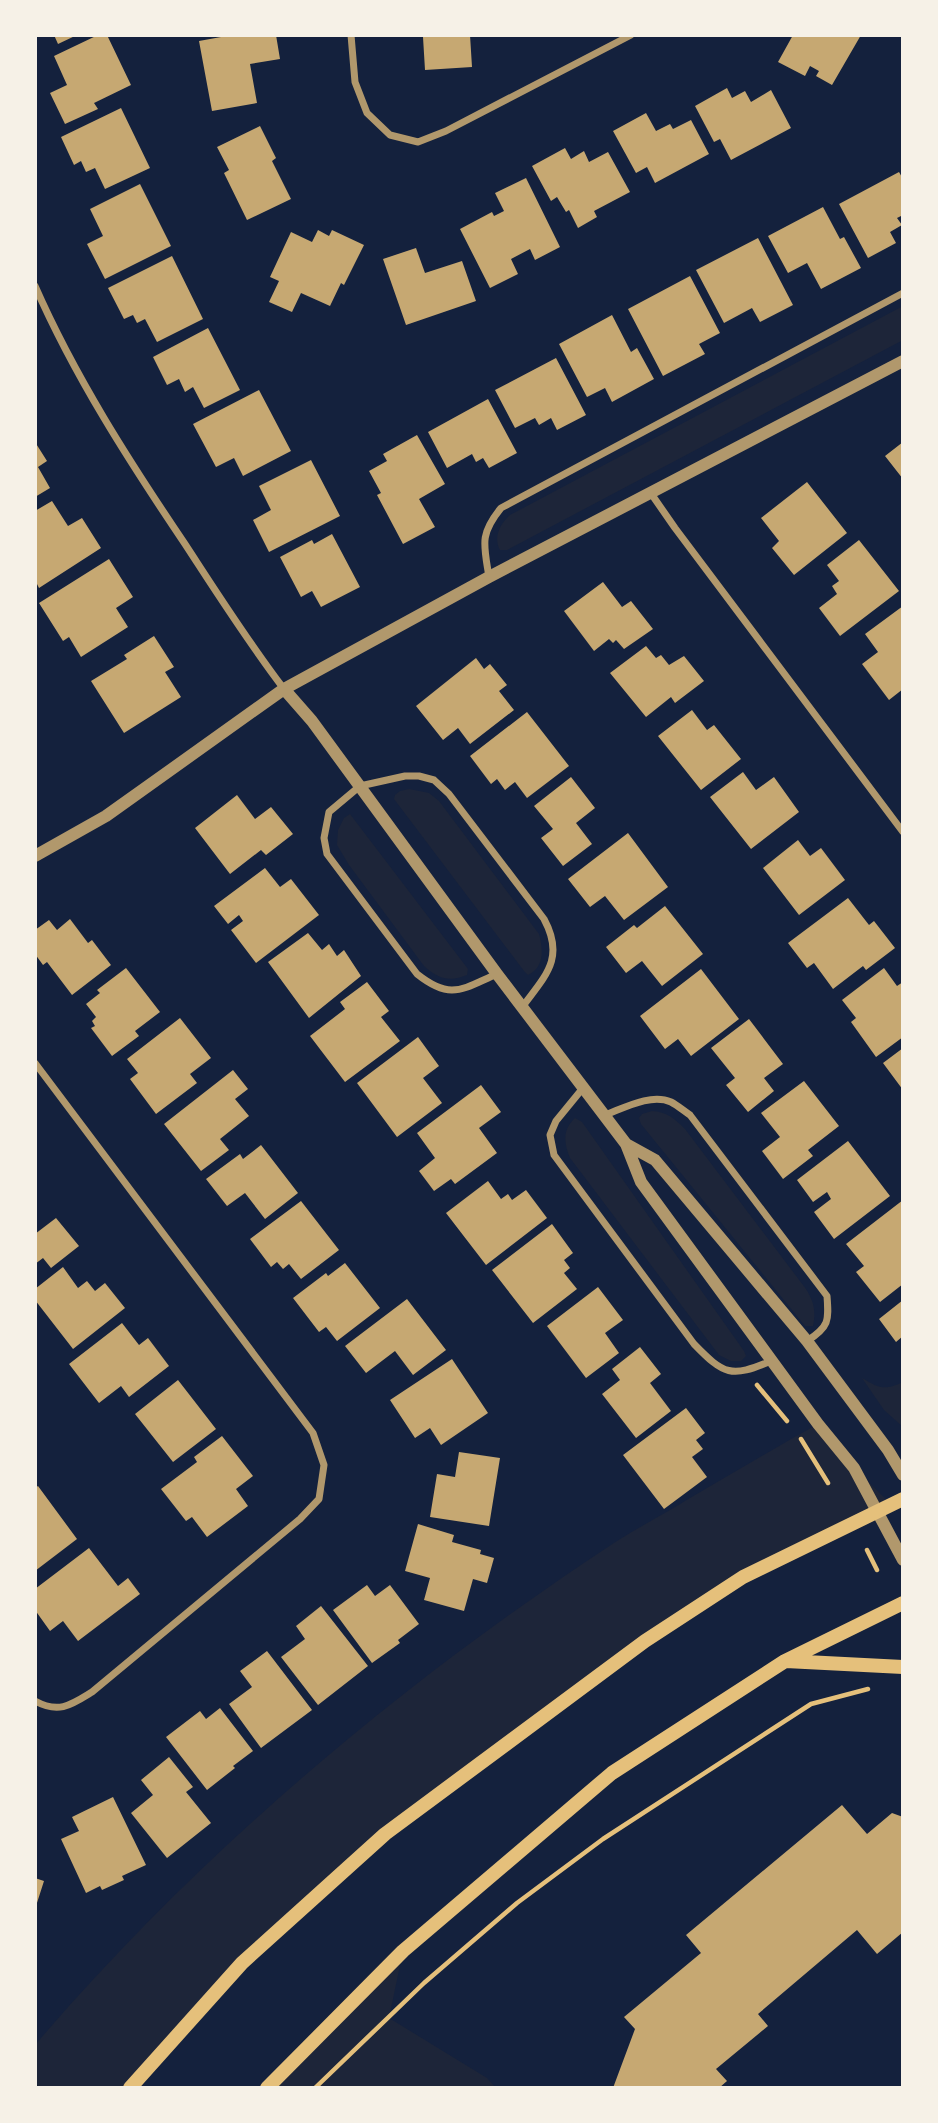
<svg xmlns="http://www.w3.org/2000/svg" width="938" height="2123" viewBox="0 0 938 2123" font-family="'PT Sans',sans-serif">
	<rect width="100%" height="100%" fill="#14213d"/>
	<path fill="#1d2539" d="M903,306V340L507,550H500C493,537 500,524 510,515Z
		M409,789L429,793L439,801L539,934C543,949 545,967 528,975L524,971L394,799L395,795L400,791Z
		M350,814L468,969L467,975C450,982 438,979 424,966L349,865L337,845L338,830L344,818Z
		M652,1111C667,1112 674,1118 685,1129L806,1289C814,1302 816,1311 813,1326H805L641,1124L639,1118L642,1114Z
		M575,1118L582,1122L744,1351L746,1356L741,1361H731L719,1355L570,1158C564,1143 562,1130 575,1118Z
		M862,1378C879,1388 884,1391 903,1382V1427L884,1410Z
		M818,1424L854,1468L892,1505L743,1577L385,1834L242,1963L130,2088H35V2045C202,1850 402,1682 617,1541C641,1526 666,1513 690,1498C733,1473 775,1448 818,1424Z
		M403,1951L389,2018L487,2078L496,2088H267Z"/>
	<path fill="#c6a872" d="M54,35H77L58,44Z
		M98,35H107L131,85L94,103L98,109L65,124L50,93L67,85L54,56Z
		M232,35H276L280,59L250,64L257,103L212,111L199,41Z
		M426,35H470L472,67L425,70L423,37H426Z
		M793,35H861L832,85L816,76L819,71L810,66L805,76L778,62Z
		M727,88L732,98L745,91L751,102L771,90L791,128L731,160L720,139L714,142L695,106Z
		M121,108L150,168L105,189L95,168L86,172L81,161L74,165L61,137Z
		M646,113L656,131L670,124L673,129L691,120L709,154L655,183L647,167L636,173L613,131Z
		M260,126L276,158L272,161L291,199L247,220L224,173L229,170L217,147Z
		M565,148L571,159L584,151L589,162L608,152L630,192L594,211L597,217L578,228L569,210L566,212L557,197L551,201L532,166Z
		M899,172L903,179V215L897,218L902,225L890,232L896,243L868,258L839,204Z
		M526,178L560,247L535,260L530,249L511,259L518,274L490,288L460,229L492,212L494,216L504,211L495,193Z
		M140,184L171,246L105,279L87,244L103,236L90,209Z
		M823,207L840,239L844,237L861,268L821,289L807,263L788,273L768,236Z
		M318,230L329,236L332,230L364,245L344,285L341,283L330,306L301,293L292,312L269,302L279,281L270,277L291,232L312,242Z
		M758,238L793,305L760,322L752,308L724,323L696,270Z
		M416,248L425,273L462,261L476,301L406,325L383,259Z
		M172,256L203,319L157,342L145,319L137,323L133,315L124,319L108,288Z
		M690,276L720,333L699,344L705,354L663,376L628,309Z
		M612,315L631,352L637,348L654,379L612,402L605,388L587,397L559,344Z
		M208,328L240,390L204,408L193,387L185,392L179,379L167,385L153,357Z
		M556,358L586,415L557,430L551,418L539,425L535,418L515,428L495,390Z
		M259,390L291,451L243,476L234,458L216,467L193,424Z
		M488,399L517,453L489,468L483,458L476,462L472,454L447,468L428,432Z
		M417,435L445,484L419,499L435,527L403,544L377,495L381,493L369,471L387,461L383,454Z
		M35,442L47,461L38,467L50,488L35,497Z
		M903,442V479L885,456Z
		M311,460L340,516L269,552L253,520L271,510L259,486Z
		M807,482L847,533L794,575L772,548L779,541L761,518Z
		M52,501L68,526L82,518L101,548L39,588L35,580V511Z
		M332,534L360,587L321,607L312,591L301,597L280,557L312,540L314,544Z
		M859,540L899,591L840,636L819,608L837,594L832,586L839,581L827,565Z
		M109,559L133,597L116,608L128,627L81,657L69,637L63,641L39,603Z
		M603,582L622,607L631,601L653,629L624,649L616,640L613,643L609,639L594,651L564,611Z
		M903,606V689L889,700L862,664L878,652L865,634Z
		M154,636L174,667L165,672L181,697L124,733L91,681L127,659L124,655Z
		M646,646L656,658L661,655L669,665L684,656L704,681L675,703L671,697L646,717L610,673Z
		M476,658L484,669L490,664L507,685L499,691L514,710L470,744L458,728L443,740L416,706Z
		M692,710L707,730L714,725L741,759L701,790L658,736Z
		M527,712L569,766L527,798L515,782L505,790L497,779L491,784L470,756Z
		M743,772L756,790L774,777L799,812L751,849L710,797Z
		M571,777L595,808L576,823L592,844L563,866L541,838L553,829L534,806Z
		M237,795L255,819L271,807L293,834L266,855L261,850L230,874L195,828Z
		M628,833L668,887L624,920L605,896L590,907L568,879Z
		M798,840L810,856L821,848L845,880L799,915L763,868Z
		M265,868L280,887L291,879L319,915L256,963L231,930L243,921L239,915L228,924L214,906Z
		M848,898L869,925L874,921L895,948L866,970L863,966L833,989L814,963L807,968L788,943Z
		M665,906L703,954L662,986L642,961L626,973L606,947L634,925L637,928Z
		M70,919L88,943L92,940L111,965L72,995L47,962L43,965L35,954V930L49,920L57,930Z
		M308,933L322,950L329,944L337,956L344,950L361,976L309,1018L268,962Z
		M126,968L160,1012L135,1031L139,1036L112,1056L91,1028L95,1026L92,1021L96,1017L86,1004L100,993L97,990Z
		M884,968L897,986L903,982V1037L876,1057L851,1022L856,1018L842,1000Z
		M701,969L739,1019L691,1056L678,1039L665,1049L640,1016Z
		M367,982L389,1011L381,1017L400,1041L345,1082L310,1036L345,1009L340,1002Z
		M180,1018L211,1058L190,1074L197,1083L156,1114L130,1079L138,1073L127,1059Z
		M749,1019L783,1064L764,1078L774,1091L748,1112L726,1085L735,1078L711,1048Z
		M418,1037L439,1066L423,1078L442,1103L397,1137L357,1083Z
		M903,1048V1090L883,1063Z
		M233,1070L248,1089L235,1099L249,1116L220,1139L229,1150L201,1171L164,1124Z
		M804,1081L839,1126L808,1150L813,1156L783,1179L762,1151L780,1137L761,1113Z
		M481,1085L501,1112L479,1128L497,1153L455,1184L451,1179L434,1191L419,1171L435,1158L417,1133Z
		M848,1141L890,1196L834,1239L814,1212L831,1199L827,1192L813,1202L797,1180Z
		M261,1145L298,1193L265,1219L245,1193L227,1206L206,1179L240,1154L243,1159Z
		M488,1181L501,1199L508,1194L512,1200L526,1190L547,1218L486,1265L446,1213Z
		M903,1200V1284L880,1302L856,1272L864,1266L846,1244Z
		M301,1201L339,1250L301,1279L289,1264L283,1269L277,1262L271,1267L250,1239Z
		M56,1218L79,1246L51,1268L43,1258L35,1264V1234Z
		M552,1224L573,1253L564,1260L570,1268L564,1273L577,1289L533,1323L492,1270Z
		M345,1263L380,1308L337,1341L326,1327L319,1332L293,1298L326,1273L328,1276Z
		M63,1267L78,1288L87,1281L95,1291L105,1283L125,1308L73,1349L35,1300V1289Z
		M598,1287L623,1320L605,1333L619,1353L586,1378L547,1326Z
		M407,1299L446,1350L413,1375L395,1351L366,1373L345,1346Z
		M903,1300V1336L896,1342L879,1319Z
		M122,1323L139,1345L148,1338L169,1366L129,1397L121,1386L99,1403L69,1364Z
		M640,1347L661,1374L650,1383L671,1411L636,1438L602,1394L620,1380L612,1369Z
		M452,1359L488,1413L441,1445L430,1428L415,1438L390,1400Z
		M178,1380L216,1429L173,1462L135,1414Z
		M686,1408L705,1433L696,1440L703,1449L692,1457L707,1477L664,1509L623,1455Z
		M222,1436L253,1476L236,1489L248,1506L207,1537L192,1517L186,1521L161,1489L197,1462L194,1457Z
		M459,1452L500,1458L489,1526L430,1517L437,1474L455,1477Z
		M38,1486L77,1539L35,1571V1488Z
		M418,1524L454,1535L452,1542L481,1550L480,1554L494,1558L487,1583L473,1579L464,1611L424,1600L430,1578L405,1571Z
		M89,1548L118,1586L128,1578L140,1594L78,1641L63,1621L50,1631L35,1610V1589Z
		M367,1585L375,1596L390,1585L419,1624L398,1640L400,1643L372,1663L333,1610Z
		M321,1606L368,1666L318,1705L281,1657L305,1639L296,1626Z
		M267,1651L312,1710L261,1748L229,1704L252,1687L240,1671Z
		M220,1708L253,1751L233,1766L235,1768L207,1790L166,1737L200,1711L206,1719Z
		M169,1757L193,1787L186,1792L211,1823L167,1858L131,1813L153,1795L141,1780Z
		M113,1797L146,1865L122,1876L124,1880L102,1890L100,1886L86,1893L61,1839L79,1831L72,1817Z
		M842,1805L867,1834L892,1813L903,1817V1932L877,1954L857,1930L758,2014L768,2026L716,2069L727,2081L719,2088H613L635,2029L624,2017L701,1953L686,1935Z
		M35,1878L44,1881L36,1906H35Z"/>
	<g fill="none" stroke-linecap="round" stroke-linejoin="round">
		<path stroke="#e5c07b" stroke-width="4.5" d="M757,1385L787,1421
			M801,1439L828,1483
			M867,1550L877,1570
			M315,2088L424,1983L517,1903L603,1839L811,1704L868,1689"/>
		<path stroke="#b1986c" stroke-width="7" d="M351,35L355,82L367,113L390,135L418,142L446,131L631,35
			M35,286C75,377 129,461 185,544C217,593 248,642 284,689
			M650,492L675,528L903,832
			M489,577C484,545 479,535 501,508L903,293
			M497,974C462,989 451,1001 417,974L327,854L324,838L329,812L360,786L405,776H419L434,780L449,794L544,919C565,958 546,975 523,1006
			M35,1063L313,1433L324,1465L319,1499L300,1519L92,1692C71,1705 59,1714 35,1701
			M583,1088L556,1121L550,1135L554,1155L694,1344C724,1375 731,1378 771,1361
			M605,1115C624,1108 651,1093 671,1102C677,1105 684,1111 690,1115L827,1296C829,1321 829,1327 807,1341"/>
		<path stroke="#b1986c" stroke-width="12" d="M284,689L312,721L497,974L626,1144L641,1182L818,1424L854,1468L903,1560
			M35,856L106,816L284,689L489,577L903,361
			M626,1144L655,1160L807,1341L888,1450L903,1475"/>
		<path stroke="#e5c07b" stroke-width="14" d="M786,1661L903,1667
			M130,2088L242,1963L385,1834L645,1641L743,1577L903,1499
			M267,2088L403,1951L612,1773L785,1661L903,1603"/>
	</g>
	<rect width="938" height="2123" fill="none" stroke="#f6f1e7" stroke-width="74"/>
</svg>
